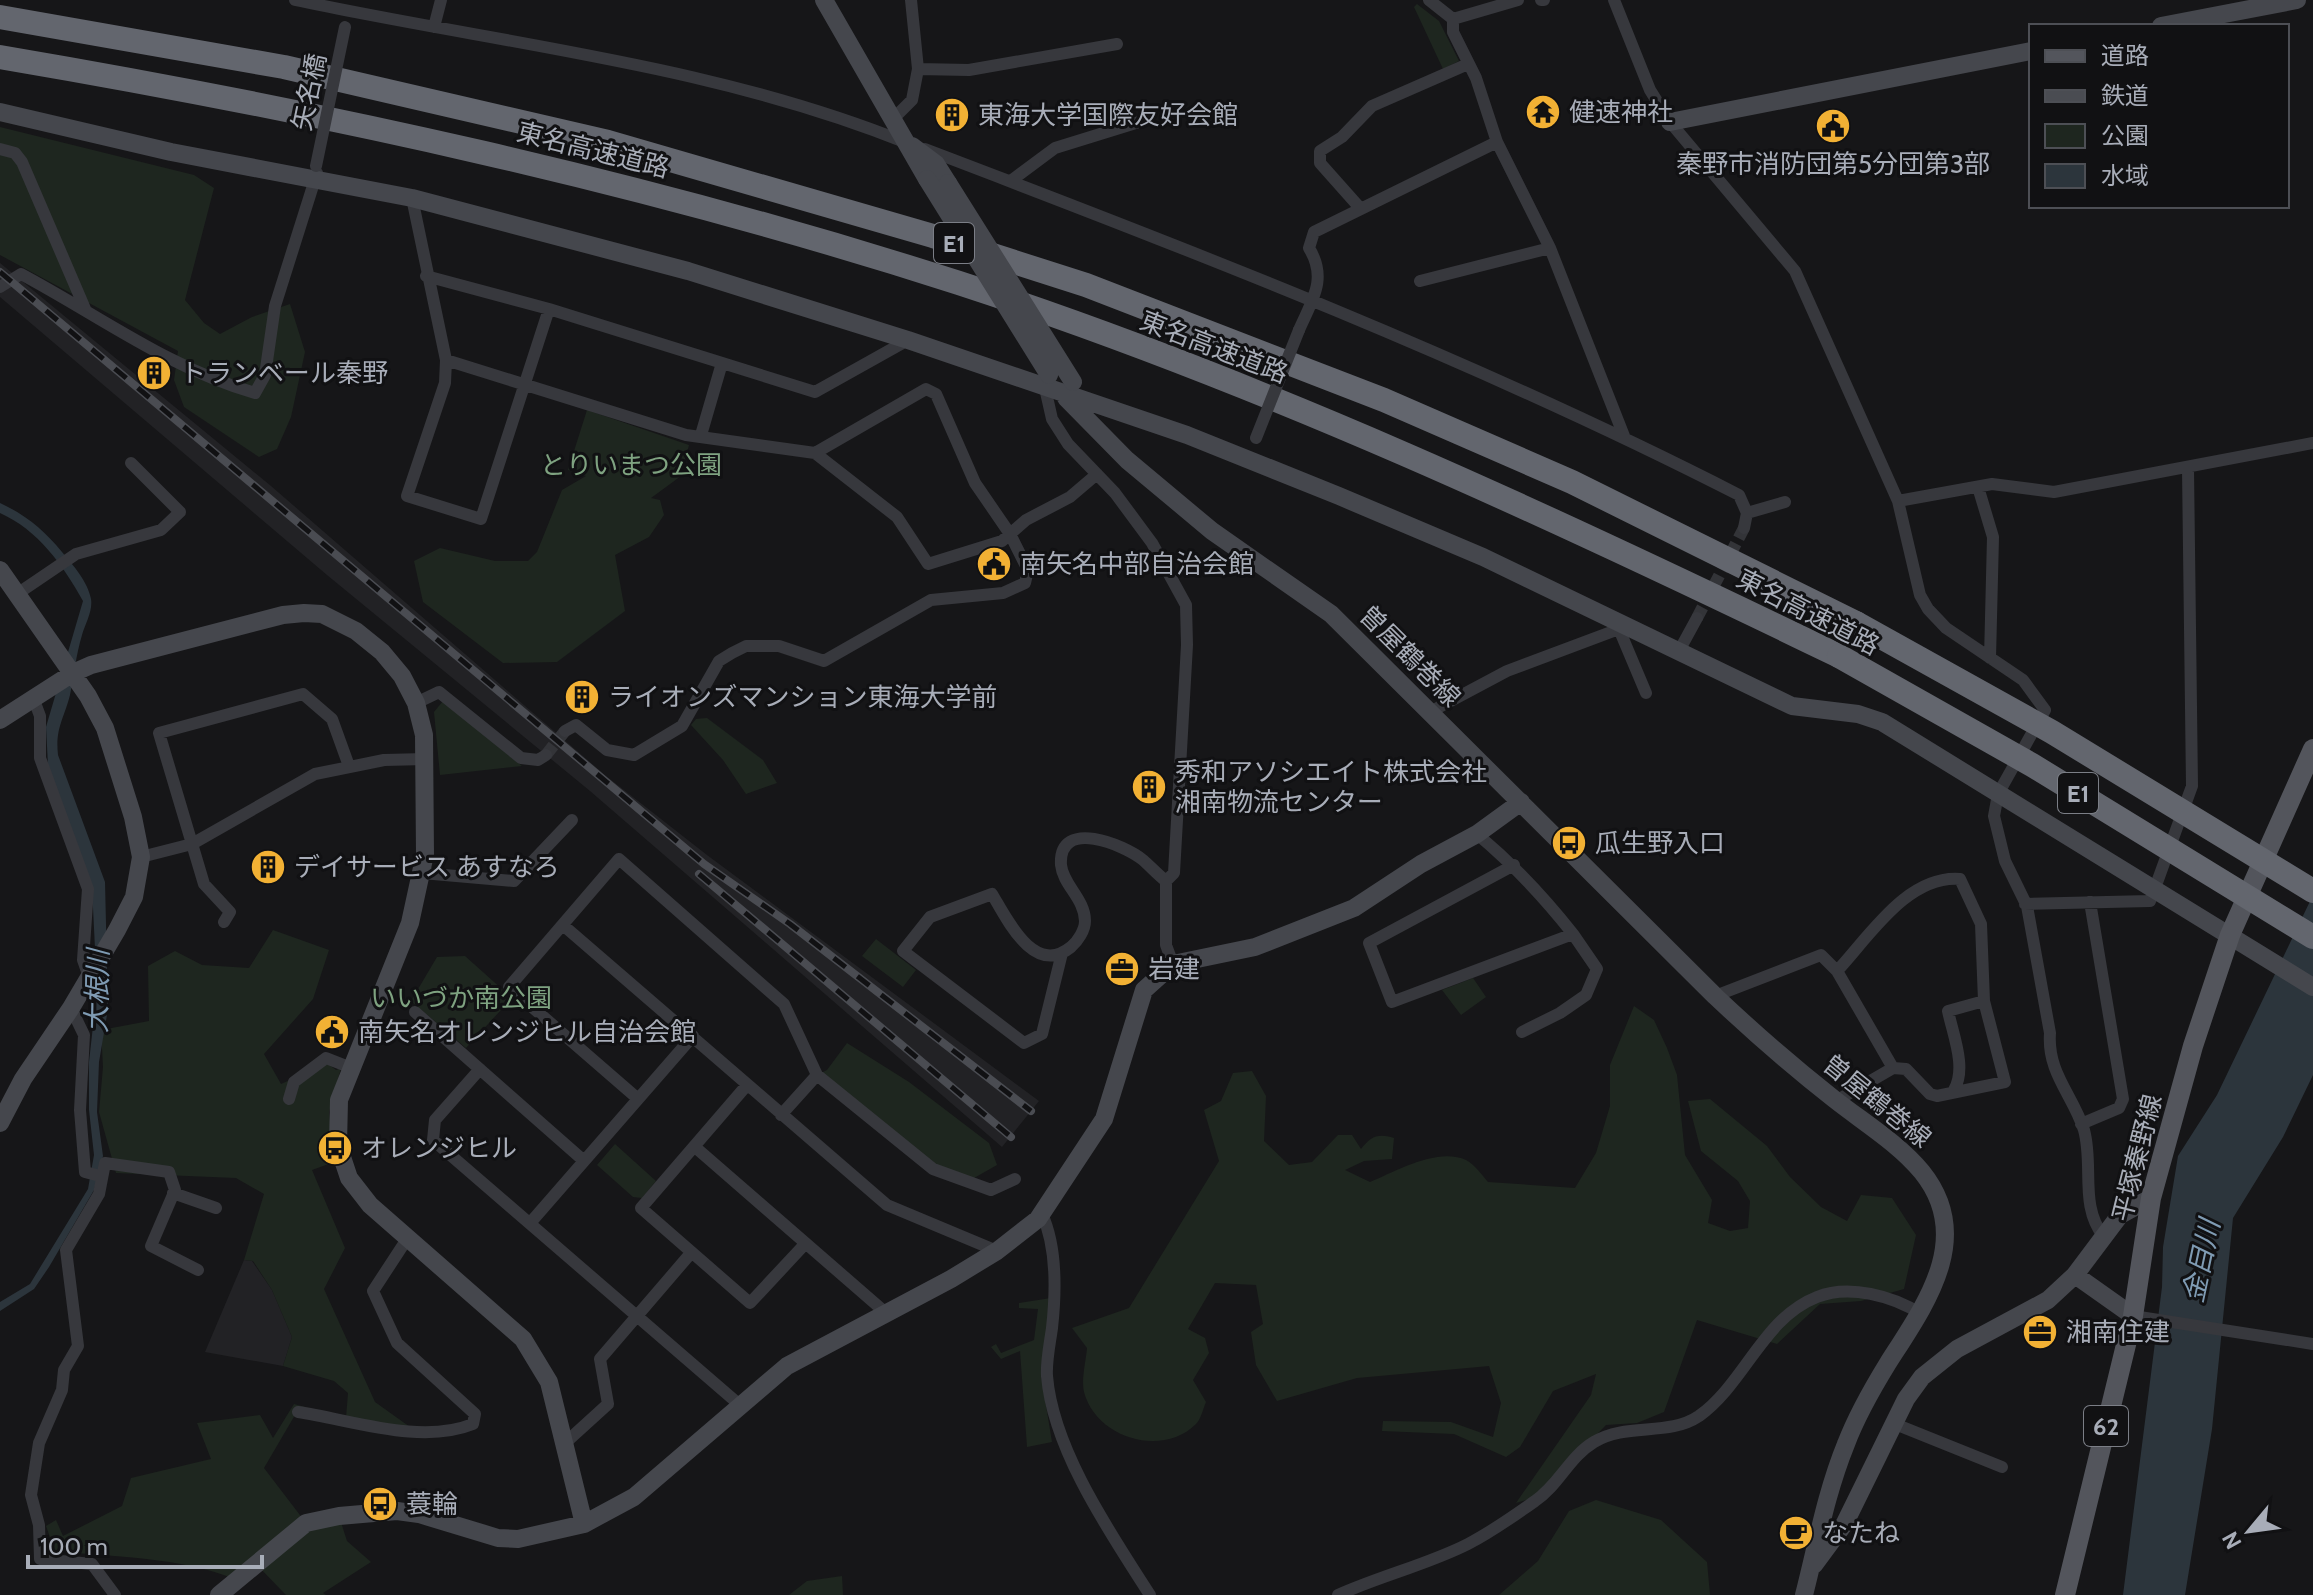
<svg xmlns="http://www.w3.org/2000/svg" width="2313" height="1595" viewBox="0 0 2313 1595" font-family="Cabin,'Noto Sans JP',sans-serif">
	<rect width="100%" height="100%" fill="#161618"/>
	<path fill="#222225" d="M0,263L271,486L606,776L707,855L1039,1101L1002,1147L590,791L327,575L0,297Z
		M244,1260L252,1261L272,1290L292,1337L283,1366L205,1352Z"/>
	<path fill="#1e261f" d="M1417,4L1439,21L1459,61L1443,69L1414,7Z
		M0,127L194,175L214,188L185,300L204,323L220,334L252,317L290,304L305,352L291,417L277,449L259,457L184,407L174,380L178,351L0,255Z
		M587,410L689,445L681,476L651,498L660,500L664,515L649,537L615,555L625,611L557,662L503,663L423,602L414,561L440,548L495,561H528L537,552L562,490L586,476L568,470Z
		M443,701L522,766L440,775L434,712Z
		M707,718L763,760L777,783L746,794L723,760L691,725L696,719Z
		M273,930L329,950L313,999L264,1054L281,1084L327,1063L336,1070L341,1068L329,1112L334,1162L312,1170L345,1248L324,1289L375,1402L417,1432L295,1415L264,1468L306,1523L339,1516L347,1541L371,1562L323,1593L326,1595H286L255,1563L235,1579C180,1557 114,1557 55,1551L46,1526L56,1520L63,1536L122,1506L131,1478L211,1459L197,1423L260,1415L273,1438L294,1404L346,1418L348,1393L334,1381L283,1366L292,1337L272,1290L253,1261L244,1260L264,1194L236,1178L116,1173L99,1112L103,1067L101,1030L149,1021L148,966L175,951L202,965L249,968Z
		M876,939L916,970L903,987L862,956Z
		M465,956L512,998L466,1048L411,1001L437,957Z
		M1473,978L1486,997L1461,1015L1442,990Z
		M1634,1006L1654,1020L1667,1048L1677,1075L1685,1155L1712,1200L1708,1223L1730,1231L1748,1228L1750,1201L1738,1181L1701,1151L1688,1101L1710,1099L1767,1146L1790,1177L1821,1207L1847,1221L1861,1195L1892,1198L1916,1235L1904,1289L1861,1301L1820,1304L1777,1344L1697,1320L1664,1412L1637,1423L1606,1425L1536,1497L1516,1503L1591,1395L1596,1374L1553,1391L1520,1447L1506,1457L1454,1434L1382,1431L1383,1421L1451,1422L1493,1437L1501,1403L1489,1366L1357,1378L1277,1401L1256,1365L1251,1332L1263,1324L1256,1285L1215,1283L1188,1329L1205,1338L1209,1353L1193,1380L1206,1402C1203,1409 1201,1419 1196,1424C1162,1458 1096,1438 1084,1392C1081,1380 1086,1361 1087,1348L1072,1328L1129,1308L1219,1161L1204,1110L1221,1101L1233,1073L1252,1071L1266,1096L1264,1141L1289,1165L1312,1162L1338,1135H1352L1361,1149C1371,1136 1378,1133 1394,1138L1392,1159L1364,1161L1345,1170L1370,1182C1396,1171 1438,1147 1466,1160C1475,1165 1482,1175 1488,1182L1575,1188L1596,1153L1610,1106V1065Z
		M847,1043L909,1082L989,1143L997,1165L967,1182L933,1169L817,1075L827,1070Z
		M615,1144L656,1181L642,1198L633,1197L597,1165Z
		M1051,1298L1041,1375L1052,1442L1027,1447L1020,1351L1001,1359L991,1347L996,1344L1001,1353L1034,1340L1038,1309L1019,1308V1303Z
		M1596,1500L1661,1520L1707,1562L1710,1595H1499L1538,1561L1569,1511Z
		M842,1576L843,1595H789L807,1581Z"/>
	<path fill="#2c353c" d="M0,503C26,515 44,530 62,552C73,565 88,582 91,599C93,611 85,624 82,635C76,655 74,675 70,695C64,719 55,728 58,755L105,882L108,1009L99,1062L97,1112L103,1156L94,1190L49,1267L34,1289L0,1311V1302L30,1284L88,1189L94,1155L89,1110V1062L97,990L92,887L48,765L46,727L83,601C63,565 38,530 0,513Z
		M2313,895V1075L2283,1137L2233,1218L2212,1429L2185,1595H2123L2162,1287L2163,1247L2178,1156L2217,1095Z"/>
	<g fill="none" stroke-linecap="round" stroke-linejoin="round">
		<path stroke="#333438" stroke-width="12" stroke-dasharray="12 6" stroke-linecap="butt" d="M1697,618L1744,528
			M546,755L565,731"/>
		<path stroke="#37383d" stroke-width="12" d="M295,0C501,44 711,64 907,143
			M1429,0L1453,19V32L1476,78L1497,142L1550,248L1624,436
			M1541,0H1544
			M1614,0L1650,90L1670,122L1795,271L1898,501L1920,595L1928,609L1946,628L2023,680L2045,710L1998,794L1994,816L2005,861L2027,906L2050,1033C2047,1073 2073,1095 2084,1130C2094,1166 2079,1206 2104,1237
			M1453,19L1518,0
			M434,27L441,0
			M918,69L969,70L1117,44
			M895,117L912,100L918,69L911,0
			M0,149L15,153L22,162L86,311
			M925,149C1199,253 1477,361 1739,495L1747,513L1744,528
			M1012,180L1055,148L1139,122
			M412,198L446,360L445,383L407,496L481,519L549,309
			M1360,208L1320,163V151L1342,137L1372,106L1468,64
			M426,276L549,309L815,392L908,340
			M1420,281L1550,248
			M0,287L21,274C98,315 170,369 255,393L265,375L275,306L317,173
			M1299,330C1312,300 1328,279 1309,248L1314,232L1497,142
			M446,360L686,435L815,453L897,517L928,564L1002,541L1026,520L1070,497L1097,474
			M1045,388L1052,419L1068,444L1115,493L1152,543L1186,605L1187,645L1174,873L1166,881
			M701,435L722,363
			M1978,487L1993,537L1990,658
			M1898,501L1992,484L2054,492L2313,443
			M1747,513L1785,502
			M17,594L76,554L161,530L180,512L131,463
			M1679,651L1697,618
			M34,700L40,716V758L88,889L83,960L89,977
			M416,703L439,692L521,758L538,760L546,755
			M1430,712L1507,671L1619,629L1646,693
			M565,731L576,725L607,750L634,755L682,726L719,661L732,653L746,646H779L824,661L931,600L1003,593L1025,583L1028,570L1010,534L975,483L936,394L926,389L815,453
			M1477,834C1514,865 1543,896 1573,934L1392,1002L1369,943L1514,865
			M141,857L192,844L315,774L384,760L426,759
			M422,873L514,881L572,820
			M2025,904L2150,901L2155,888L2192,786L2188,469
			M224,922L230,912L204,884L159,733L303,694L332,719L349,766
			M564,926L887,1205L997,1251
			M1062,953L1042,1034L1024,1043L903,951L930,917L992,894C1007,919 1034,977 1071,947C1078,941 1085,930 1085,921C1085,899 1063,885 1061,865C1058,817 1125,845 1143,860C1151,867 1158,875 1166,881V945L1173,964
			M1715,996L1821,955L1837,971L1893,1068
			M71,1008L84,1035L80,1110L85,1172L100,1176
			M415,1012L583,1160
			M1522,1032L1560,1013L1586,995L1597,969L1573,934
			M480,1069L435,1120L433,1140L741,1406
			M747,1085L641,1208L750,1303L805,1244
			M1954,1090C1967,1068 1953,1035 1948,1011L1984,1001
			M637,1098L509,987L619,859L784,1004L817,1075L933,1169L991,1190L1015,1179
			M289,1099L294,1082L326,1058L349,1067
			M1836,1101L1893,1068L1906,1069L1930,1094L1937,1096L2005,1082L1984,1001L1981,924L1960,879C1907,875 1869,937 1837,971
			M781,1115L817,1075
			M2081,1124L2119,1108L2123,1099L2090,902
			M695,1147L886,1313
			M173,1193L216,1208
			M1042,1214C1057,1247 1056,1292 1052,1328C1050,1343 1046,1361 1047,1376C1053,1450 1111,1534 1150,1595
			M531,1222L693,1036
			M2133,1316L2313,1344
			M298,1412C352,1420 421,1445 473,1424L475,1414L397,1343L373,1291L407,1239
			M1895,1424L2002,1467
			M564,1444L608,1404L600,1359L691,1253
			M115,1595L92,1564L40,1559L39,1525L31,1495L39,1443L62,1390L64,1370L78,1346L66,1250L99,1194L105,1163L169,1172L175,1190L151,1246L198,1270
			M1338,1595C1380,1576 1429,1564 1468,1544C1491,1532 1514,1516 1535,1501C1559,1485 1569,1457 1594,1442C1627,1422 1668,1437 1699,1416C1745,1383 1763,1318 1817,1297C1849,1284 1893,1296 1921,1314"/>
		<path stroke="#45474d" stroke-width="18" d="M824,0L927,179
			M2161,26L2297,0
			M0,112L171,152L412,198L688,271L908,340L1187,435L1339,496L1483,557L1792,706L1858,714L1882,722L2313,987
			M1670,122L2031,51
			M912,146L936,164L948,183
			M1066,398L1127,460L1212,531L1331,614L1715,996C1753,1032 1792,1066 1834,1099C1863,1122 1898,1143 1922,1172C1975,1238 1925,1305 1888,1363C1872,1389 1857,1415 1846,1444C1826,1493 1817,1544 1804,1595
			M0,570L88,696L105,728L133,817L141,857L134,897L117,930L71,1008L23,1079L0,1123
			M0,720L73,673L91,665L283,615L304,613L322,614L356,631L382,652L402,676L416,703L424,735L425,854L410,923L339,1100L338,1145L349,1178L370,1205L523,1339L549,1382L584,1524
			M2075,1275L2133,1316
			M1814,1565L1845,1523L1906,1399L1922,1377L1957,1349L2048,1300L2075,1275L2120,1215L2151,1198
			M219,1595L306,1523L339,1516L397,1511L419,1514L498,1538L518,1539L584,1524L634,1497L787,1366L951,1279L997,1251L1038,1219L1104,1119L1144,990L1173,964L1255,947L1354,908L1421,864L1477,834L1521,802"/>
		<path stroke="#53555c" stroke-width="20" d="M2065,1595L2133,1316L2151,1198L2193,1046L2230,935L2313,749"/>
		<path stroke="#63666e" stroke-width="24" d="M0,17L284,67L608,142L933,236L1086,285L1384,400L1572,482L1856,623
			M0,57C324,112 645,182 959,283C1263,382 1552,517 1839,656"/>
		<g stroke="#4a4c52" stroke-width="8">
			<path id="rail" d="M0,272L704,864L790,924L1031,1111
				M699,874L1011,1137"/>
		</g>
		<use href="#rail" stroke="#111113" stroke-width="5" stroke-dasharray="15" stroke-linecap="butt"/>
		<path stroke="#37383d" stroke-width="12" d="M316,166L345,27
			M1256,438L1299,330"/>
		<path stroke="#45474d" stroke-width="18" d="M927,179L1049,375
			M948,183L1073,382"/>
		<path stroke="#63666e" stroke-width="24" d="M1856,623L2052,732L2313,891
			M1839,656L2032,765L2313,937"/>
	</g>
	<defs>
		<g id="temple-disc" transform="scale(1.8)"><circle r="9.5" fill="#f2b134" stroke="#111113"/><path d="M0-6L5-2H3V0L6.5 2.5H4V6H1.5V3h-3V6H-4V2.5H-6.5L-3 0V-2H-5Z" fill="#111"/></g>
		<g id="building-disc" transform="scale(1.8)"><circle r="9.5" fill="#f2b134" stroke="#111113"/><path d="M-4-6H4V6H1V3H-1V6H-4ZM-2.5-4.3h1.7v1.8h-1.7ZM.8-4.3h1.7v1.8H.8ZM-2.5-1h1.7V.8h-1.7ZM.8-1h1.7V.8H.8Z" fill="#111"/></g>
		<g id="civic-disc" transform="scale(1.8)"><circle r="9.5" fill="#f2b134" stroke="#111113"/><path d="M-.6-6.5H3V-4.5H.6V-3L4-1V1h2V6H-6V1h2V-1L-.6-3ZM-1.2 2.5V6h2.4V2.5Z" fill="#111"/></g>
		<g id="bus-disc" transform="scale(1.8)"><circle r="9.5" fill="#f2b134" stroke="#111113"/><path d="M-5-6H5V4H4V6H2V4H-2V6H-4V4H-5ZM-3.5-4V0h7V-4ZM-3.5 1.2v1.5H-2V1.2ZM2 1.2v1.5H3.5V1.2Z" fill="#111"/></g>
		<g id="office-disc" transform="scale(1.8)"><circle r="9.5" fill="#f2b134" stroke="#111113"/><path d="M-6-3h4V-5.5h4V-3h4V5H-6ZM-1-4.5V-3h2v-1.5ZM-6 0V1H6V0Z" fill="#111"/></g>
		<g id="cafe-disc" transform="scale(1.8)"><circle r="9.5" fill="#f2b134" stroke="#111113"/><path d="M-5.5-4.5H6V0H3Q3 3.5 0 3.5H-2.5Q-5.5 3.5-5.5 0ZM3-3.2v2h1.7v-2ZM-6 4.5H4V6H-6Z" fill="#111"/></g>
	</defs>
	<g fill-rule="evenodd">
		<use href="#temple-disc" x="1543" y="112"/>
		<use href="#building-disc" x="952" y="115"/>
		<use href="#civic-disc" x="1833" y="126"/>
		<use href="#building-disc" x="154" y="373"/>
		<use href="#civic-disc" x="994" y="564"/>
		<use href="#building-disc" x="582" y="697"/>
		<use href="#building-disc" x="1149" y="787"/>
		<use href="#bus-disc" x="1569" y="843"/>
		<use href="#building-disc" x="268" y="867"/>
		<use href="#office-disc" x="1122" y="969"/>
		<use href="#civic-disc" x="332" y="1032"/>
		<use href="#bus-disc" x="335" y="1148"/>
		<use href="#office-disc" x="2040" y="1332"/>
		<use href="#bus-disc" x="380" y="1504"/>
		<use href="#cafe-disc" x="1796" y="1533"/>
	</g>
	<g text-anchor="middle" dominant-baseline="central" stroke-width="6" stroke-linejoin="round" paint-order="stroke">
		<g fill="#111113" stroke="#7b7e86" stroke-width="2">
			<rect x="934" y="223" width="40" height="40" rx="6"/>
			<rect x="2058" y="773" width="40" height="40" rx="6"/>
			<rect x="2084" y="1406" width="44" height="40" rx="6"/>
		</g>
		<g font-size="24" font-weight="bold" fill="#a8adb8">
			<text x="954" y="243">E1</text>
			<text x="2078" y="793">E1</text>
			<text x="2106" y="1426">62</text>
		</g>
		<g font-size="26" fill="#a8adb8" stroke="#111113">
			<text transform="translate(309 92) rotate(-78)">矢名橋</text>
			<text transform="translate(593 150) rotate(14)">東名高速道路</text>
			<text transform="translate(1214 347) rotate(21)">東名高速道路</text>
			<text transform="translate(1808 612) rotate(27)">東名高速道路</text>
			<text transform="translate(1410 656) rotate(45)">曽屋鶴巻線</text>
			<text transform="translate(1877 1101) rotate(39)">曽屋鶴巻線</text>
			<text transform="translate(2137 1158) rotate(-76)">平塚秦野線</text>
		</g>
		<g font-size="26" fill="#a8adb8" stroke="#111113" text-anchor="start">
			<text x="1569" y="112">健速神社</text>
			<text x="978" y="115">東海大学国際友好会館</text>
			<text x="1833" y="164" text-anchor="middle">秦野市消防団第5分団第3部</text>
			<text x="180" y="373">トランベール秦野</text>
			<text x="1020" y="564">南矢名中部自治会館</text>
			<text x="608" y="697">ライオンズマンション東海大学前</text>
			<text x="1175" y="772">秀和アソシエイト株式会社<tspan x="1175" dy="30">湘南物流センター</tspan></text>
			<text x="1595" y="843">瓜生野入口</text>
			<text x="294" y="867">デイサービス あすなろ</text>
			<text x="1148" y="969">岩建</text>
			<text x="358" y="1032">南矢名オレンジヒル自治会館</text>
			<text x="361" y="1148">オレンジヒル</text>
			<text x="2066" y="1332">湘南住建</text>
			<text x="406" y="1504">蓑輪</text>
			<text x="1822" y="1533">なたね</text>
		</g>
		<g font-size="26" fill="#7fa381" stroke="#111113">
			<text x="631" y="465">とりいまつ公園</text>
			<text x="461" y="998">いいづか南公園</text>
		</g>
		<g font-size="28" font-style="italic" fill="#7f9bb3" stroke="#111113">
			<text transform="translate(97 991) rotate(-89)">大根川</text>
			<text transform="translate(2201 1261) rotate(-78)">金目川</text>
		</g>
	</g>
	<rect x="2029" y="24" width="260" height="184" fill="#111113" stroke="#4d4f55" stroke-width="2"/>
	<rect x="2045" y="50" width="40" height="12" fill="#53555c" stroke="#4d4f55" stroke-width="2"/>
	<text x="2101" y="64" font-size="24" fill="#a8adb8">道路</text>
	<rect x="2045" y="90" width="40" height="12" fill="#4a4c52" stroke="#4d4f55" stroke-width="2"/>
	<text x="2101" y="104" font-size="24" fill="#a8adb8">鉄道</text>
	<rect x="2045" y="124" width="40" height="24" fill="#1e261f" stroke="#4d4f55" stroke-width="2"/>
	<text x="2101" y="144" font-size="24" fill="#a8adb8">公園</text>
	<rect x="2045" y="164" width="40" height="24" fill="#2c353c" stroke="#4d4f55" stroke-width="2"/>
	<text x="2101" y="184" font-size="24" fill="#a8adb8">水域</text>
	<g transform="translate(2249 1531) rotate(241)" stroke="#111113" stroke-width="6" paint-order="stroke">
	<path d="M0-6L14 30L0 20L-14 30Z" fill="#a8adb8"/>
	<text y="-12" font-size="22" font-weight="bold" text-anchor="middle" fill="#a8adb8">N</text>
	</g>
	<path d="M28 1555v12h234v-12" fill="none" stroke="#a8adb8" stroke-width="4"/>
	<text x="40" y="1555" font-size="24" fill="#a8adb8" stroke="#111113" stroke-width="6" paint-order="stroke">100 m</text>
</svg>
